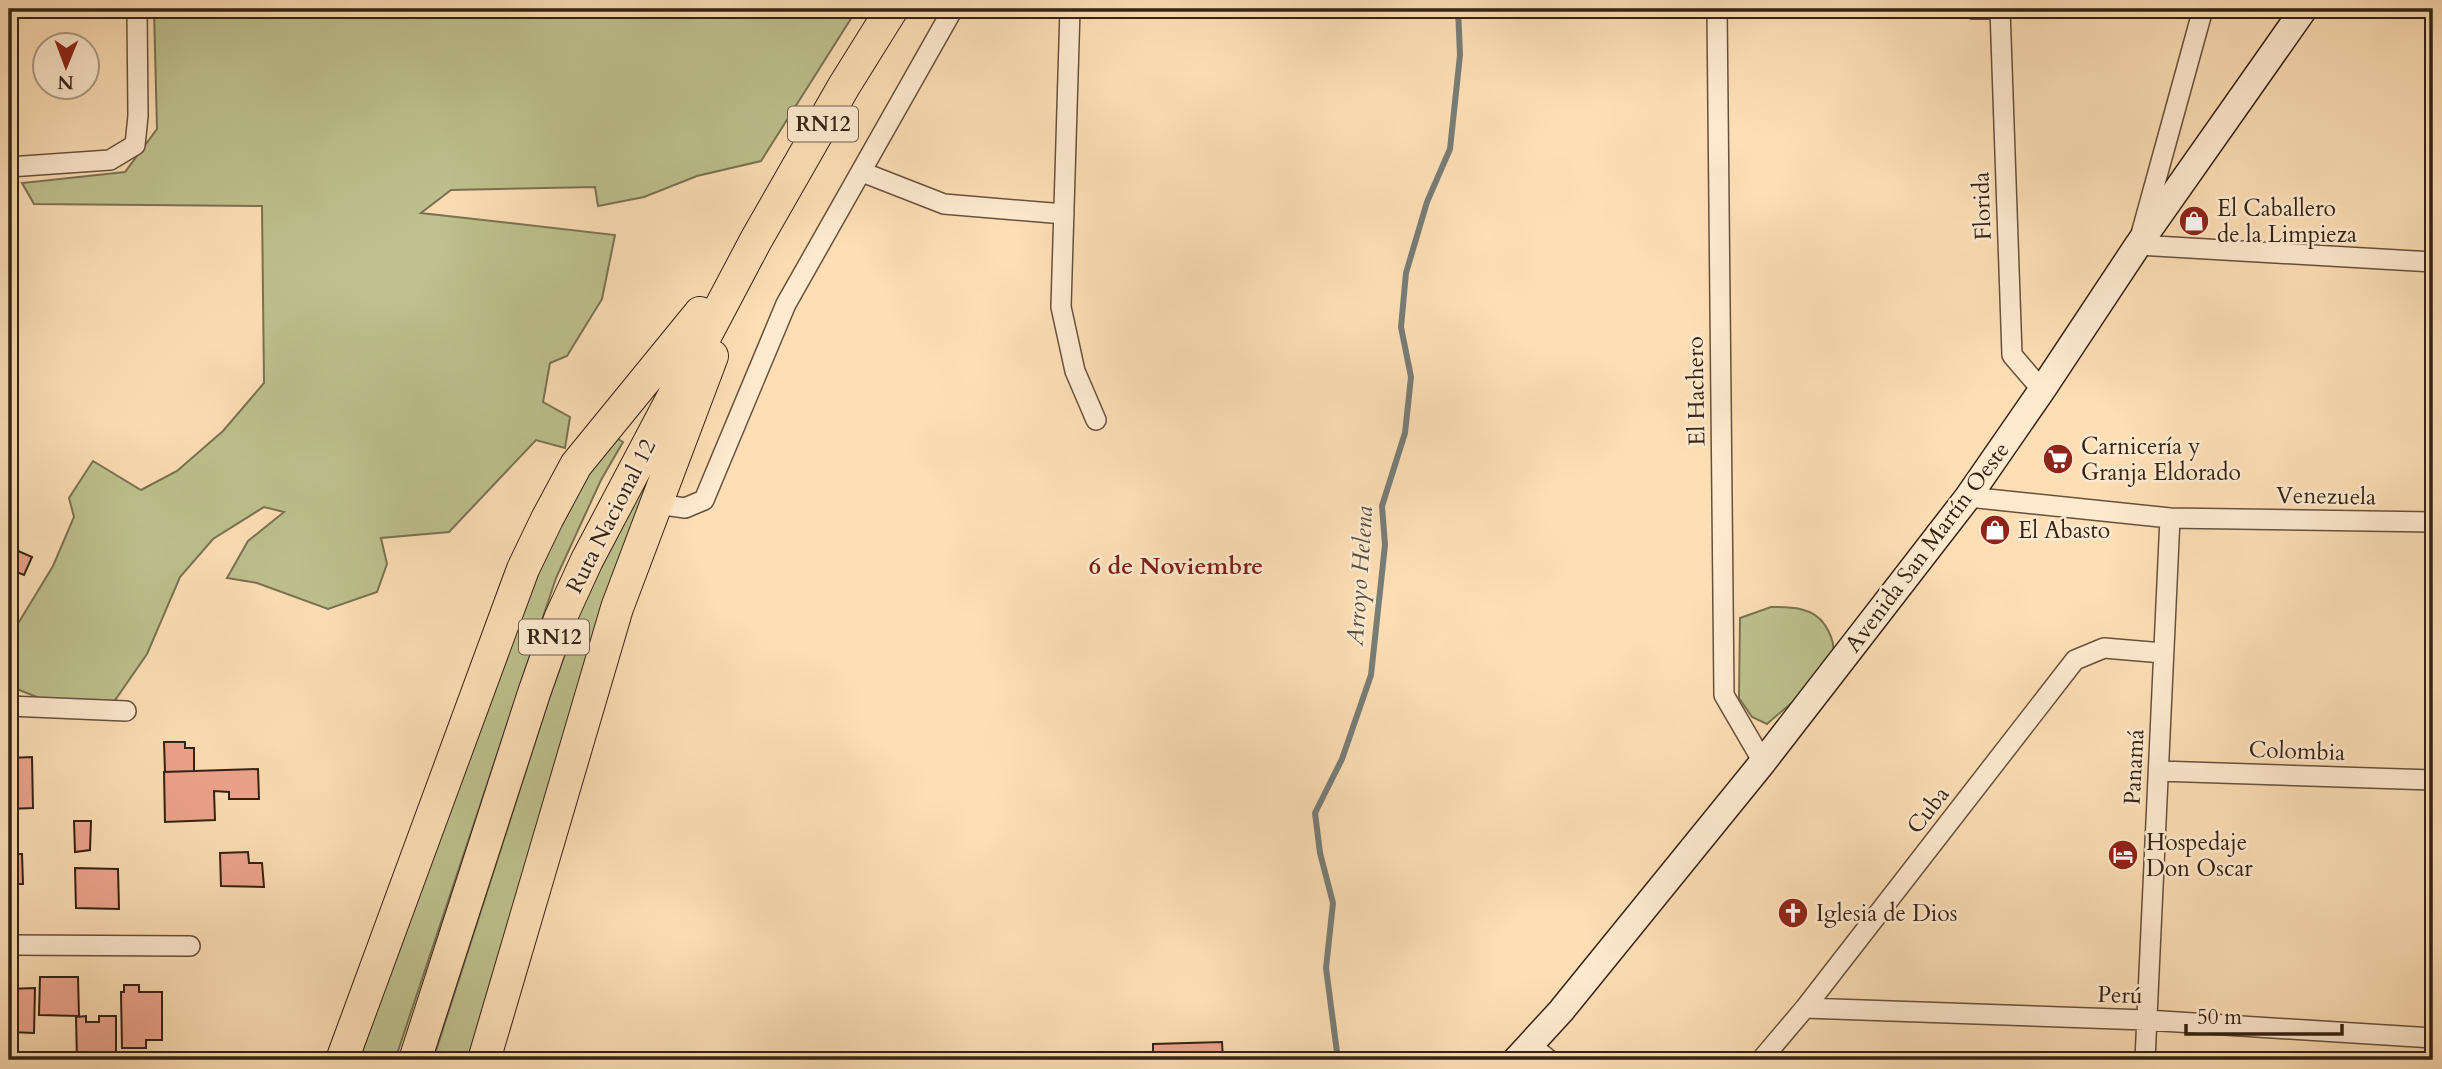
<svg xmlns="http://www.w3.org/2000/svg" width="2442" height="1069" viewBox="0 0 2442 1069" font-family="Cardo,serif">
	<rect width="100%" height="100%" fill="#fddeb5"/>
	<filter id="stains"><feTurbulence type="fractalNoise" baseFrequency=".00286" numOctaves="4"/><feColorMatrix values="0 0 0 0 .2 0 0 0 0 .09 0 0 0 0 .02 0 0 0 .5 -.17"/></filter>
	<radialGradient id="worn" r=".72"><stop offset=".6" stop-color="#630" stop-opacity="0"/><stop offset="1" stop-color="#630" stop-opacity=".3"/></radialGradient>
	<path fill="#bec18e" stroke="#7a7252" stroke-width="2" d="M154,9H857L761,161L697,176L644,197L598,206L595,187L451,190L421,213L615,235L602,299L567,356L550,363L543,402L570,417L565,448L536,440L449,532L381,538L387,564L377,592L328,609L257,583L227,578L248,541L284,512L264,507L213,539L180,577L147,654L111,706L70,710L9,686V617L19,622L53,566L74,517L69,498L93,461L141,490L177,471L223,431L264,383L262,206L34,204L22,183L125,172L157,129Z
		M612,435L623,442L601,480L556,578L395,1060H357L537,572L584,472Z
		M639,483L647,488L469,1060H433L549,699L598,560Z
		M1771,607C1791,607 1813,607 1825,625C1832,636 1837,650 1830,661C1816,686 1788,705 1767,724L1752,717L1739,698L1740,618Z"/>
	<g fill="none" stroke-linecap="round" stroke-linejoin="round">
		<path stroke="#787d77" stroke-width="6" d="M1338,1060L1326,968L1333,903L1320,853L1315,813L1342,759L1371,675L1385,545L1382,506L1405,433L1411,377L1401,327L1406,273L1427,202L1450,149L1460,55L1458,9"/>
	</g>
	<path fill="#eda58d" stroke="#352215" stroke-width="2" d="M9,547L32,557L24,575L9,569Z
		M164,742H185V748H194V771L165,772Z
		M32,757L33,808L9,809V758Z
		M258,769L259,799H229V792L214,791L215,820L165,822L164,772Z
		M74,821H91L90,850L75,852Z
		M12,847L14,854H22L23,884H9V848Z
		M248,852L249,863H262L264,887L221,886L220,853Z
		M75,868L118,869L119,909L76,908Z
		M40,977H78L79,1016L39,1015Z
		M124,985H139V992H162V1040H146V1048H122L121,992H124Z
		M35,988L34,1033L9,1032V989Z
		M86,1016V1022H99V1016H116V1060H77L76,1017Z
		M1222,1042L1223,1060H1153V1044Z"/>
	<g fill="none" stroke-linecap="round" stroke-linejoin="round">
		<g stroke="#67513d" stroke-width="22">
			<path id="minor" d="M1070,9L1061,307L1075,371L1096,420
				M1717,9L1724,695L1763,762
				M1973,9H2000
				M2000,9L2012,355L2042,390
				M2203,9L2138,245L2433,262
				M9,167L110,160L135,145L138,116L137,9
				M862,172L944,204L1064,214
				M1968,497L2170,518L2433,522
				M657,504L685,508L704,500L786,304L953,9
				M9,706L126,711
				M2159,771L2433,780
				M9,945L190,946
				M1805,1008L2146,1020L2433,1038
				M1531,1045L1549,1060
				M1761,1060L1805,1008L2075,660L2104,648L2163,653
				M2145,1060L2170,518"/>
		</g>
		<g stroke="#352215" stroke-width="29">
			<path id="secondary" d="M1516,1060L1561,1011L1763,762L1968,497L2042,390L2138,245L2304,9"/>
		</g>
		<g stroke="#352215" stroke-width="34">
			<path id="trunk" d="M342,1060L523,569L547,519L576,465L700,313
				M415,1060L534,693L560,619L587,560L756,240L844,86L892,9
				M484,1060L617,608L712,356"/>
		</g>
		<use href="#minor" stroke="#feeacf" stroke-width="19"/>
		<use href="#secondary" stroke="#feeacf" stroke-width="26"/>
		<use href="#trunk" stroke="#fddeb5" stroke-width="32"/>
	</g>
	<defs>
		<g id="shop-disc" transform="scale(1.575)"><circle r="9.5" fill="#8f2418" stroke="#feeacf"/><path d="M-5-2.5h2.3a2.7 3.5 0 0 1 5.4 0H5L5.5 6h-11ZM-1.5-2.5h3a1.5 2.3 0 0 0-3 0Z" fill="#fff"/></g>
		<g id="supermarket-disc" transform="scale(1.575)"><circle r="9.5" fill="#8f2418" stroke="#feeacf"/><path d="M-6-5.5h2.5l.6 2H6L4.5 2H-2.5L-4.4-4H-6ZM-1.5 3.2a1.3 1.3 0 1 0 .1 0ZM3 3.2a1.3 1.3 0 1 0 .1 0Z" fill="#fff"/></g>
		<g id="hotel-disc" transform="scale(1.575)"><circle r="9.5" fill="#8f2418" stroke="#feeacf"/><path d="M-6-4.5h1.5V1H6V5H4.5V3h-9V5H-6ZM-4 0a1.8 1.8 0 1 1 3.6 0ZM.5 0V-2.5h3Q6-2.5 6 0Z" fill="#fff"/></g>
		<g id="church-disc" transform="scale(1.575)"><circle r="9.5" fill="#8f2418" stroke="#feeacf"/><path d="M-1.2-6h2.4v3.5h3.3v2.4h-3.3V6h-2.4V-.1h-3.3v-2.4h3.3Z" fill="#fff"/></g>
	</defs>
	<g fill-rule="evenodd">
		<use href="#shop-disc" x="2194" y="221"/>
		<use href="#supermarket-disc" x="2058" y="459"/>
		<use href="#shop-disc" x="1995" y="530"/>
		<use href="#hotel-disc" x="2123" y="855"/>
		<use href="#church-disc" x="1793" y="913"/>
	</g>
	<g text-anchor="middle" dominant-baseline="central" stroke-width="5" stroke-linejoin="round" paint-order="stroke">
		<g fill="#feeacf" stroke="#715e4d" stroke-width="2">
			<rect x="788" y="106.5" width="70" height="35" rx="5"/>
			<rect x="519" y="619.5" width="70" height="35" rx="5"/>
		</g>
		<g font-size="21" font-weight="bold" fill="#352215">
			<text x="823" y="124">RN12</text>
			<text x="554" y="637">RN12</text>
		</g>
		<g font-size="23" fill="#352215" stroke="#feeacf">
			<text transform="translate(1982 206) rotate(-92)">Florida</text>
			<text transform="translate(1696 391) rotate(-91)">El Hachero</text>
			<text transform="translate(2326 496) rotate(1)">Venezuela</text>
			<text transform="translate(611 516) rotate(-63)">Ruta Nacional 12</text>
			<text transform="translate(1927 547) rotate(-53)">Avenida San Martín Oeste</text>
			<text transform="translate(2297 751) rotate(2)">Colombia</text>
			<text transform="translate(2134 767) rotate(-87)">Panamá</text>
			<text transform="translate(1928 810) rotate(-52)">Cuba</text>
			<text transform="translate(2120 995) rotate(2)">Perú</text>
		</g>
		<g font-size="23" fill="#352215" stroke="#feeacf" text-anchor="start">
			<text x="2217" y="208">El Caballero<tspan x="2217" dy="26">de la Limpieza</tspan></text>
			<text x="2081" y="446">Carnicería y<tspan x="2081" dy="26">Granja Eldorado</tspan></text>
			<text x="2018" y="530">El Abasto</text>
			<text x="2146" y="842">Hospedaje<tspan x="2146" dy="26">Don Oscar</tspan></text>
			<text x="1816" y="913">Iglesia de Dios</text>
		</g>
		<g font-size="24" font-weight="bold" fill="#7a1f14" stroke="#feeacf">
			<text x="1176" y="566">6 de Noviembre</text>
		</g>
		<g font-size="24" font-style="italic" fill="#564f46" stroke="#feeacf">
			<text transform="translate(1360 576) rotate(-86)">Arroyo Helena</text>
		</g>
	</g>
	<rect width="2442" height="1069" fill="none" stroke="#fddeb5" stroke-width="35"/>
	<rect x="10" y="10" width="2421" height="1048" fill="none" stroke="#352215" stroke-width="3.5"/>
	<rect x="18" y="18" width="2407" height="1034" fill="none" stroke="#352215" stroke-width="2"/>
	<g transform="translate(66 66) rotate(181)"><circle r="33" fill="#feeacf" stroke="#ae9a85" stroke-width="2"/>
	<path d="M0-5L12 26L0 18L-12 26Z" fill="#8f2418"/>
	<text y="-10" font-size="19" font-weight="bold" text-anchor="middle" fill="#352215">N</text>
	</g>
	<path d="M2186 1024v10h156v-10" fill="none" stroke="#352215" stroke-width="3.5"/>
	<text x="2197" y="1024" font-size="21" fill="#352215" stroke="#feeacf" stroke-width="5" paint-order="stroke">50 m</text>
	<rect width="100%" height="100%" filter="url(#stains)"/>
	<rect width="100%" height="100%" fill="url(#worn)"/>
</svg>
